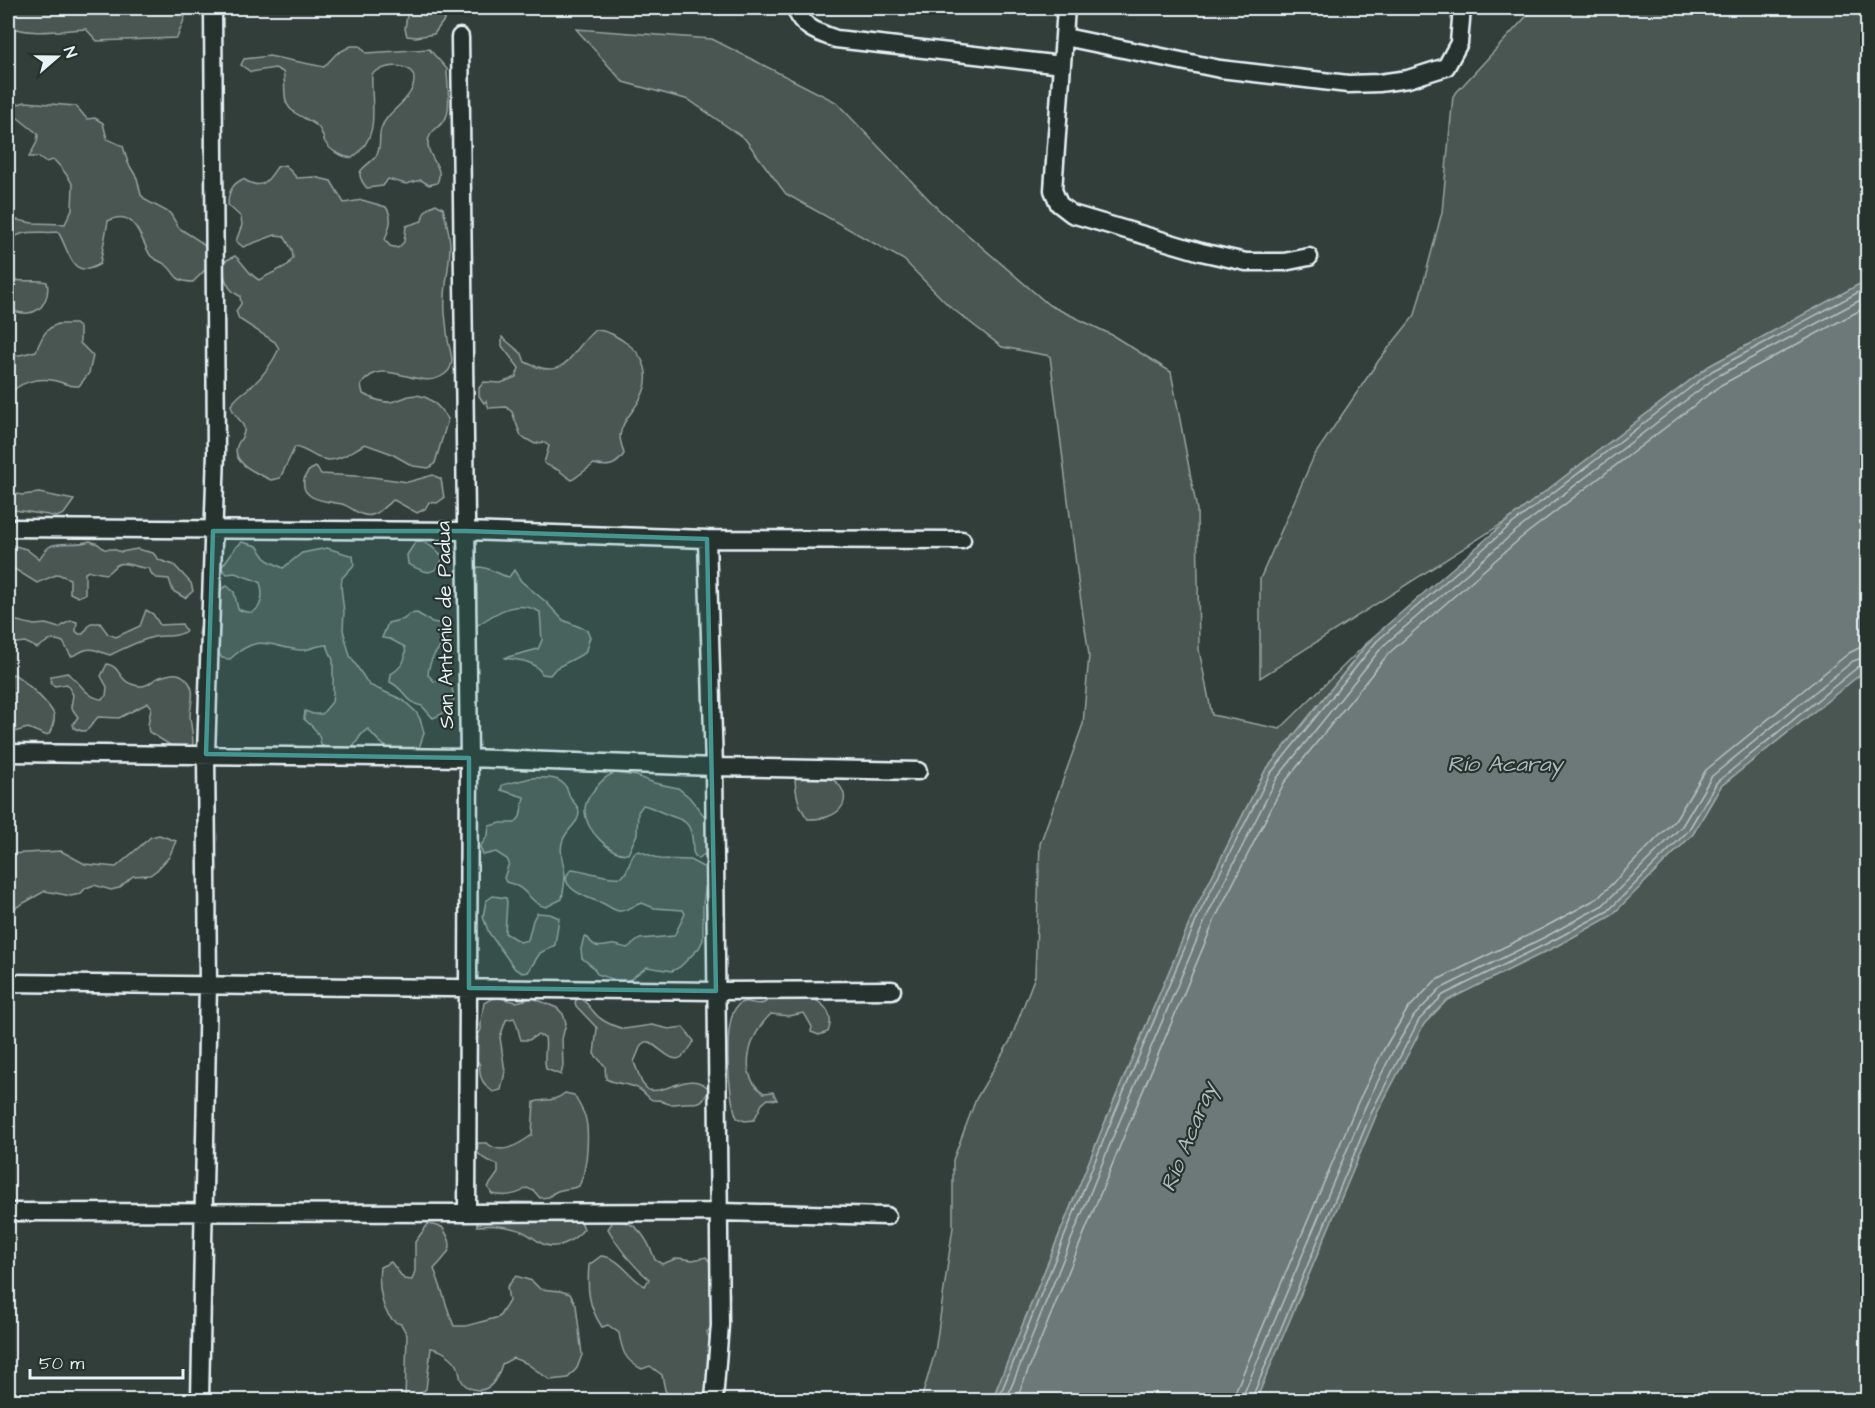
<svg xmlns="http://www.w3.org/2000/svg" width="1875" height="1408" viewBox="0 0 1875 1408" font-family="'Architects Daughter',sans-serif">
	<rect width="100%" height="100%" fill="#323e39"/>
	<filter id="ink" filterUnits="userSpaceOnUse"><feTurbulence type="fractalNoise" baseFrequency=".0167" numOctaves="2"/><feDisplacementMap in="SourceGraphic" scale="12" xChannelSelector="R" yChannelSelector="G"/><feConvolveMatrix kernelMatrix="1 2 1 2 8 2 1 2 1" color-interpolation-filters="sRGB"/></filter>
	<g filter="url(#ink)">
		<path fill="#495651" stroke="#98a4a4" stroke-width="1.5" d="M8,8H183L185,17L177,38L97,41L86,29C61,30 30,36 8,26Z
			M408,8H453L434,34L416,37L407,36L405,29Z
			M1534,8H1867V280L1709,366L1508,520L1260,678V579L1314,456L1379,360L1415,315L1442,212L1453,96Z
			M576,29L712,39L836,102L938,209L1049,305L1112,335L1171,372L1197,510L1199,650L1212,715L1280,729L1373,637L1265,771L1195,910L1103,1127L992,1400H921L935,1352L953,1227V1160L976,1099L1010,1041L1035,976L1040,844L1083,724L1089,655L1079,588L1050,356L1002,347L949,306L904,260L786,194L745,139L689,100L623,82Z
			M351,46H360L366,53L429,49L447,69C447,83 451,101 447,115C443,128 427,129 428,145C429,160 445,167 437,183L429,185L421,180L406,184L388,179L383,186L367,188C350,168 368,168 376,156C382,148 378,137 381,129C386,112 405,105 412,89C423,62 387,62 372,74C370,104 383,136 352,158C342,157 330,151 325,142C322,136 322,130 317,126C308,118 292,115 287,104C283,96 286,82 283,72L275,68L251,72L241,65L244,59L269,56L324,67L336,54Z
			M25,102L76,106L87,119L95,118L103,123L107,139L123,146L128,163L137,178L141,195L147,201L170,213L179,228L201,242L207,249L208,267L193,282C188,282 184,282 179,279C174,276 172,269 166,265C161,261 154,260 150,255C140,238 135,207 108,221L100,264C70,282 70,250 58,232C42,234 16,227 8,245V218L32,223L65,224L72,209L73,185C68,176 61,167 54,160L45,162L38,157H29L37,142L38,134L18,118L11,121L8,118V107Z
			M285,165L297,178L314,177L331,181L344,203L362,200L386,207C394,219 389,227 385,240L390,246L398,248L404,242L406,226L422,221C423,212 427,208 436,204L443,208C446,221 451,236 450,249C449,270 443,291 445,313C446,322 447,332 448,340C450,352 457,365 445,374C419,394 383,352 361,385L363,394C371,398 381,403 390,402C397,401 403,398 409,396C427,392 439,406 448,419L435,463L429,468L413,466L390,453L365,444C350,452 335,466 317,457C309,453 304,449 295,447L280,478L271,480C259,474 231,464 237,446C239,440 245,436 244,429C244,421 233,417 231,405C237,396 245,391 253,385C263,376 273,361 279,349L275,342L239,319L236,311L241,304L240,296C226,290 223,276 223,262L235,256C244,263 248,274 259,280L288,265L293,258L292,250L284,236L275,235L243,247L236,241L242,225L241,217L228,205C228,192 232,184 243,179C262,191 267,182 277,167Z
			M8,276C19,285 34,278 47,282C50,294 44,312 28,313C22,314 14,311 8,310Z
			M58,324H75L80,328V343L93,356L89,373L79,386C69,387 65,383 56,381C38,377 17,382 8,397V355H20L36,351C42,338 44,329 58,324Z
			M595,330C607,330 616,336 625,342C645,355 653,377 640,399C634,411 621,422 620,436C620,442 623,449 624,454C616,466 608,468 594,464L572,480C567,477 565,475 561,472C556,468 549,467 544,463L549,446L543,442L535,444L521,436L512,412L506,407L489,408L486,401L484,403L479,396V388L484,382L501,383L516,377L519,368L502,346V337L522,354L525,362C568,383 568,353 595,330Z
			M316,467L321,474L372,477L408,482L433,475L441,479L444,498L437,503L429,502L425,509L417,513L394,500C385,504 381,513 372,515C361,518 352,507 342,504C328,501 300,501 304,480C306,472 309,470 316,467Z
			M8,492L22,495L39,493L74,500L64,514L56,517L48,515L8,509Z
			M90,541L98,544L104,549H113L121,552L137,549L153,553L159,560L174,565L191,583L193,591L185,598L173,591L169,579L156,578L152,575L149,568C139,569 125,561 119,564C114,566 111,571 106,574L89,571L85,573V594L78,597L70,593V579L58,574L37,583L8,565V544L26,549L39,559C42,555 45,550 49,547C57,541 77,546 90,541Z
			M416,541C429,542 434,548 443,558C434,579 424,572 408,564L407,555Z
			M242,542L257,546L267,560L283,568L302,553L327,548L353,556L354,565L342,578L341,586L344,612L343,630L350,656L369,685L403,700L416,712L420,719L424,733L418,751C392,754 384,749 368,729C359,734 359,740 353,747C345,756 329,750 321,745C320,732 313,727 304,719L305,711L313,714H322L332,702L333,693V660L327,645C318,644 309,651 300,650C269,647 260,632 230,659L222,658C216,647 207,643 199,634C202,618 210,592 227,586L234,592L238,609C260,620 265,599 260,582L235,573L227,574L221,568L235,548Z
			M478,567C490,567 498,575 509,577L514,570L521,581L546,602L563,620L587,630L590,637L585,653L556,668L550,675L542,674C534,660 519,660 504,658L538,649L542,640L540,612C517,599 498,611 478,625C470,615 470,578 478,567Z
			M146,610L153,614L160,625L182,624L186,631C175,639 163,634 150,638C136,642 123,649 110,655C101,653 94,647 85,650C79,652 77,655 71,656L63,642C52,637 46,642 37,648L25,642L8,644L9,619L34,625L46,624L59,628C65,624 69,619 77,622L76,631L79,634H83L91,623H100L108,634L116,637L140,626Z
			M417,613L432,622L449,625V637C438,649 429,658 428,675L434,681L451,682L454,700L442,714L433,718L422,706C407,704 404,688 390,682L391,674C402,667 407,660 405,647L390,639L382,638L388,623L404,619L409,614Z
			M107,664C123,667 116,683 140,686C149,687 152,679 160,677C170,674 177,671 185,678C198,690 190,702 190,717C191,726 193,735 193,745L192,749L175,748L149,732C146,725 151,714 151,706L148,703L119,718L98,717C89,726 89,736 74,728L73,724L78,717L71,707L73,695L67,684L55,686L51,684V676L67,673C80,681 86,698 102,699L106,696L107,687L101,676Z
			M1867,669V1400H1256L1378,1111L1424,1024L1446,1001L1553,948L1611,916L1693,834L1721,786Z
			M13,674C22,678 52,706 54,715C55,722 52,728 49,734L45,735L28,728L11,733L8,731V677Z
			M615,773L637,776L654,783L678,788L689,797L706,818L710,850L698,859C690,852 694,847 692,837C689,818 679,820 666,814C658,811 652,807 643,805L638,812L637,834L628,854C610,855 586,830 585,812C584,801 593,791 600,783C605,778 608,775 615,773Z
			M795,775C804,775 819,773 828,777C849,787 851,809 827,817C821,819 814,819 808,819C798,807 795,791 795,775Z
			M531,778C542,778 559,775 566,787C569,791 568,795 571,799C577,806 582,810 577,820C572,828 564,833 562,843C559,855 564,864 565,875C565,883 563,891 562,899L546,907C528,903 529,887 506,882L504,878L509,863L507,859L496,852L483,855L480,847L488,835L489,826L501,823H515L520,817L524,797L501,790L502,785Z
			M159,835L176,841L169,857L157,870L150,875L133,876L119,888L111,890L94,885L86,888L80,894L71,896L45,891L8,912V854L61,851L85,864L116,867L151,837Z
			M639,851L660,859L690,860L705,868L707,877L703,904V940L699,948L680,967L672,971L647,967L629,980L621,982L597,974L593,967L582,958L581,949L584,937L588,938C595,949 600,947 611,945C616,944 622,947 627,948L640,939L674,936L685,914L683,910L654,908L642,903C634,905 628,911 619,911C612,910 609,906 602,903C590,899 552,886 572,869C589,871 605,879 622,877C630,870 629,859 635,852Z
			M493,896L506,898L507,902L505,933L520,942L528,940L533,920L537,913L550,914L559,918L555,945L540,953L528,972L523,973L515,969L489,933L483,917L486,901Z
			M793,990C813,998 838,1006 828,1032L819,1035L811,1032L812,1027L804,1013L788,1016L771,1014C750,1033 736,1075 764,1093L773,1092L777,1100L768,1099L762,1104L754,1120L745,1121L737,1118C728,1098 722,1021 738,1005C746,997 755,1007 764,1003C768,1001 771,996 775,994C779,991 787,991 793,990Z
			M500,998L516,1002L533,998L557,1008L563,1014L566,1023L562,1039L563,1066L561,1075L546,1069C543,1057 547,1048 545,1037L537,1035L529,1040H521C518,1032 518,1025 514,1018L506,1020L500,1037L505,1072L501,1090L493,1092C483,1085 478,1077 480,1065L471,1052L481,1029V1021L484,1003L491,999Z
			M578,998C587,1001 587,1005 593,1011C600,1021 613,1026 624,1029L652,1025L669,1029L683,1027L694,1041C677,1072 671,1056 649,1042H645L641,1045L634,1062L642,1083L648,1090C668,1094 688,1071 707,1087L709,1091C700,1106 698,1102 684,1103C673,1104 670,1106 659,1100C648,1102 648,1094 639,1089C630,1083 618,1085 606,1079L605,1066L594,1054L597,1028L576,1006L575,1002Z
			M565,1093L574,1095C578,1102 582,1109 585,1116C590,1133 587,1171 579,1186C567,1191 558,1187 549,1197L540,1198L534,1191L527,1188C516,1196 505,1197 492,1194L488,1187L498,1173V1165L483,1158L477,1152L478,1143H487C501,1156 518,1145 532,1135L534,1102C546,1099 554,1102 565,1093Z
			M512,1202L558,1203L569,1214L571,1219L581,1221L584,1229C574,1240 558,1251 543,1244C535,1240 528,1233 519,1230C506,1226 490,1225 477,1226V1215L496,1210Z
			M613,1221C618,1222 624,1222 628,1223C642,1228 651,1248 655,1260L662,1264L678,1258L693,1260L706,1257C711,1264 723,1276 726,1283C738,1303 719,1318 707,1332L711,1344L712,1397L706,1400H671L665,1390L662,1375L650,1366L642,1369C625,1361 622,1351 619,1333L608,1325L602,1327C588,1306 587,1289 589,1265L601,1256C621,1257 628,1277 645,1286L649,1279C632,1265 619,1249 608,1229Z
			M428,1224L442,1227C457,1248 449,1252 434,1269C442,1288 446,1307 454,1326H466L499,1317L509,1301L507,1287L516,1276L532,1281L540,1289L560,1291L570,1294L576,1305L582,1355L577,1368L568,1378L550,1380L526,1363L513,1358L502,1364C498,1378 490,1394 473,1389C469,1388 464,1385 462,1381C459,1377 460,1371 458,1367C454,1358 441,1349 431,1348L426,1389L418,1395L405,1399L407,1335L401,1324C381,1320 378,1284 380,1267L391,1262L404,1279L412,1280L415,1271V1242Z"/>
		<path fill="#6d7978" stroke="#9ea9ab" stroke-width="1.5" d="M1867,280V669L1721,786L1693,834L1611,916L1553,948L1446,1001L1424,1024L1378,1111L1256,1400H992L1103,1127L1195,910L1265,771L1373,637L1508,520L1709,366Z"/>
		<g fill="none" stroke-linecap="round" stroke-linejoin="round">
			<path stroke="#b7c1c5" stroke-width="1.5" d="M998,1400L1108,1129L1200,912L1270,774L1377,641L1512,524L1712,371L1868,287
				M1006,1400L1115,1132L1207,916L1277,778L1383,646L1517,530L1716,377L1868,296
				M1016,1400L1124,1136L1215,919L1284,783L1389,653L1522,537L1721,385L1868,306
				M1234,1400L1236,1390L1358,1102L1384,1049L1407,1010L1435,981L1543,928L1598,898L1675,820L1706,770L1849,653L1859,648L1868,647
				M1243,1400L1244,1393L1366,1105L1392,1053L1414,1016L1440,989L1547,936L1603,905L1682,826L1712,776L1853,661L1868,656
				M1251,1400L1373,1109L1419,1020L1443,995L1550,942L1608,911L1688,831L1717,782L1858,667L1868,664"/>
			<g stroke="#e8f1f8" stroke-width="21">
				<path id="minor" d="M796,8C800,27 819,33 836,39L1062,65
					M1066,8L1053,190L1059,204L1072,214L1201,252L1246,262H1284L1309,257
					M460,37L469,758L467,1213
					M1065,37L1220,69L1348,84L1379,83L1408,79L1446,67L1459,43L1462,8
					M8,528L466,531L707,539L962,540
					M707,539L714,767L720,1325L714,1400
					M8,753L469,758L714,767L918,771
					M8,983L716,991L892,990
					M8,1212L467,1213L719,1212L887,1216
					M200,1400L208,984L206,754L216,452L213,8"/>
			</g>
			<use href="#minor" stroke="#26332d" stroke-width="16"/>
		</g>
	</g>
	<path fill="#459590" fill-opacity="0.2" stroke="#459590" stroke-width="4.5" stroke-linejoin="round" d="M213,531H466L707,539L716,991L469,988V758L206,754Z"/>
	<g text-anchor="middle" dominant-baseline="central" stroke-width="4.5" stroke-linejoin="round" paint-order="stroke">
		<g font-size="21" fill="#e8f1f8" stroke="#26332d">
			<text transform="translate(445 625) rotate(-91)">San Antonio de Padua</text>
		</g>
		<g font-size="22" font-style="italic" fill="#b1bbbe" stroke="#26332d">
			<text x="1505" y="764">Río Acaray</text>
			<text transform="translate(1189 1137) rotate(-68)">Río Acaray</text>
		</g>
	</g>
	<rect width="1875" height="1408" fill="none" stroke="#26332d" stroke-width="30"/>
	<rect x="15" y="15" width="1845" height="1378" fill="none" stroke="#e8f1f8" stroke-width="2" filter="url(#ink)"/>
	<g transform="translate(57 57) rotate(70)" stroke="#26332d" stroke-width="4.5" paint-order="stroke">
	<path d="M0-4.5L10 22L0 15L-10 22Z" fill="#e8f1f8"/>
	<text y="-9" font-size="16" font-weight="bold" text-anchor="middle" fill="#e8f1f8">N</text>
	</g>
	<path d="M30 1369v9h153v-9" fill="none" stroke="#e8f1f8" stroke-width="3"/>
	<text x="39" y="1369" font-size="18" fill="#e8f1f8" stroke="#26332d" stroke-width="4.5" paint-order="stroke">50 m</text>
</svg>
